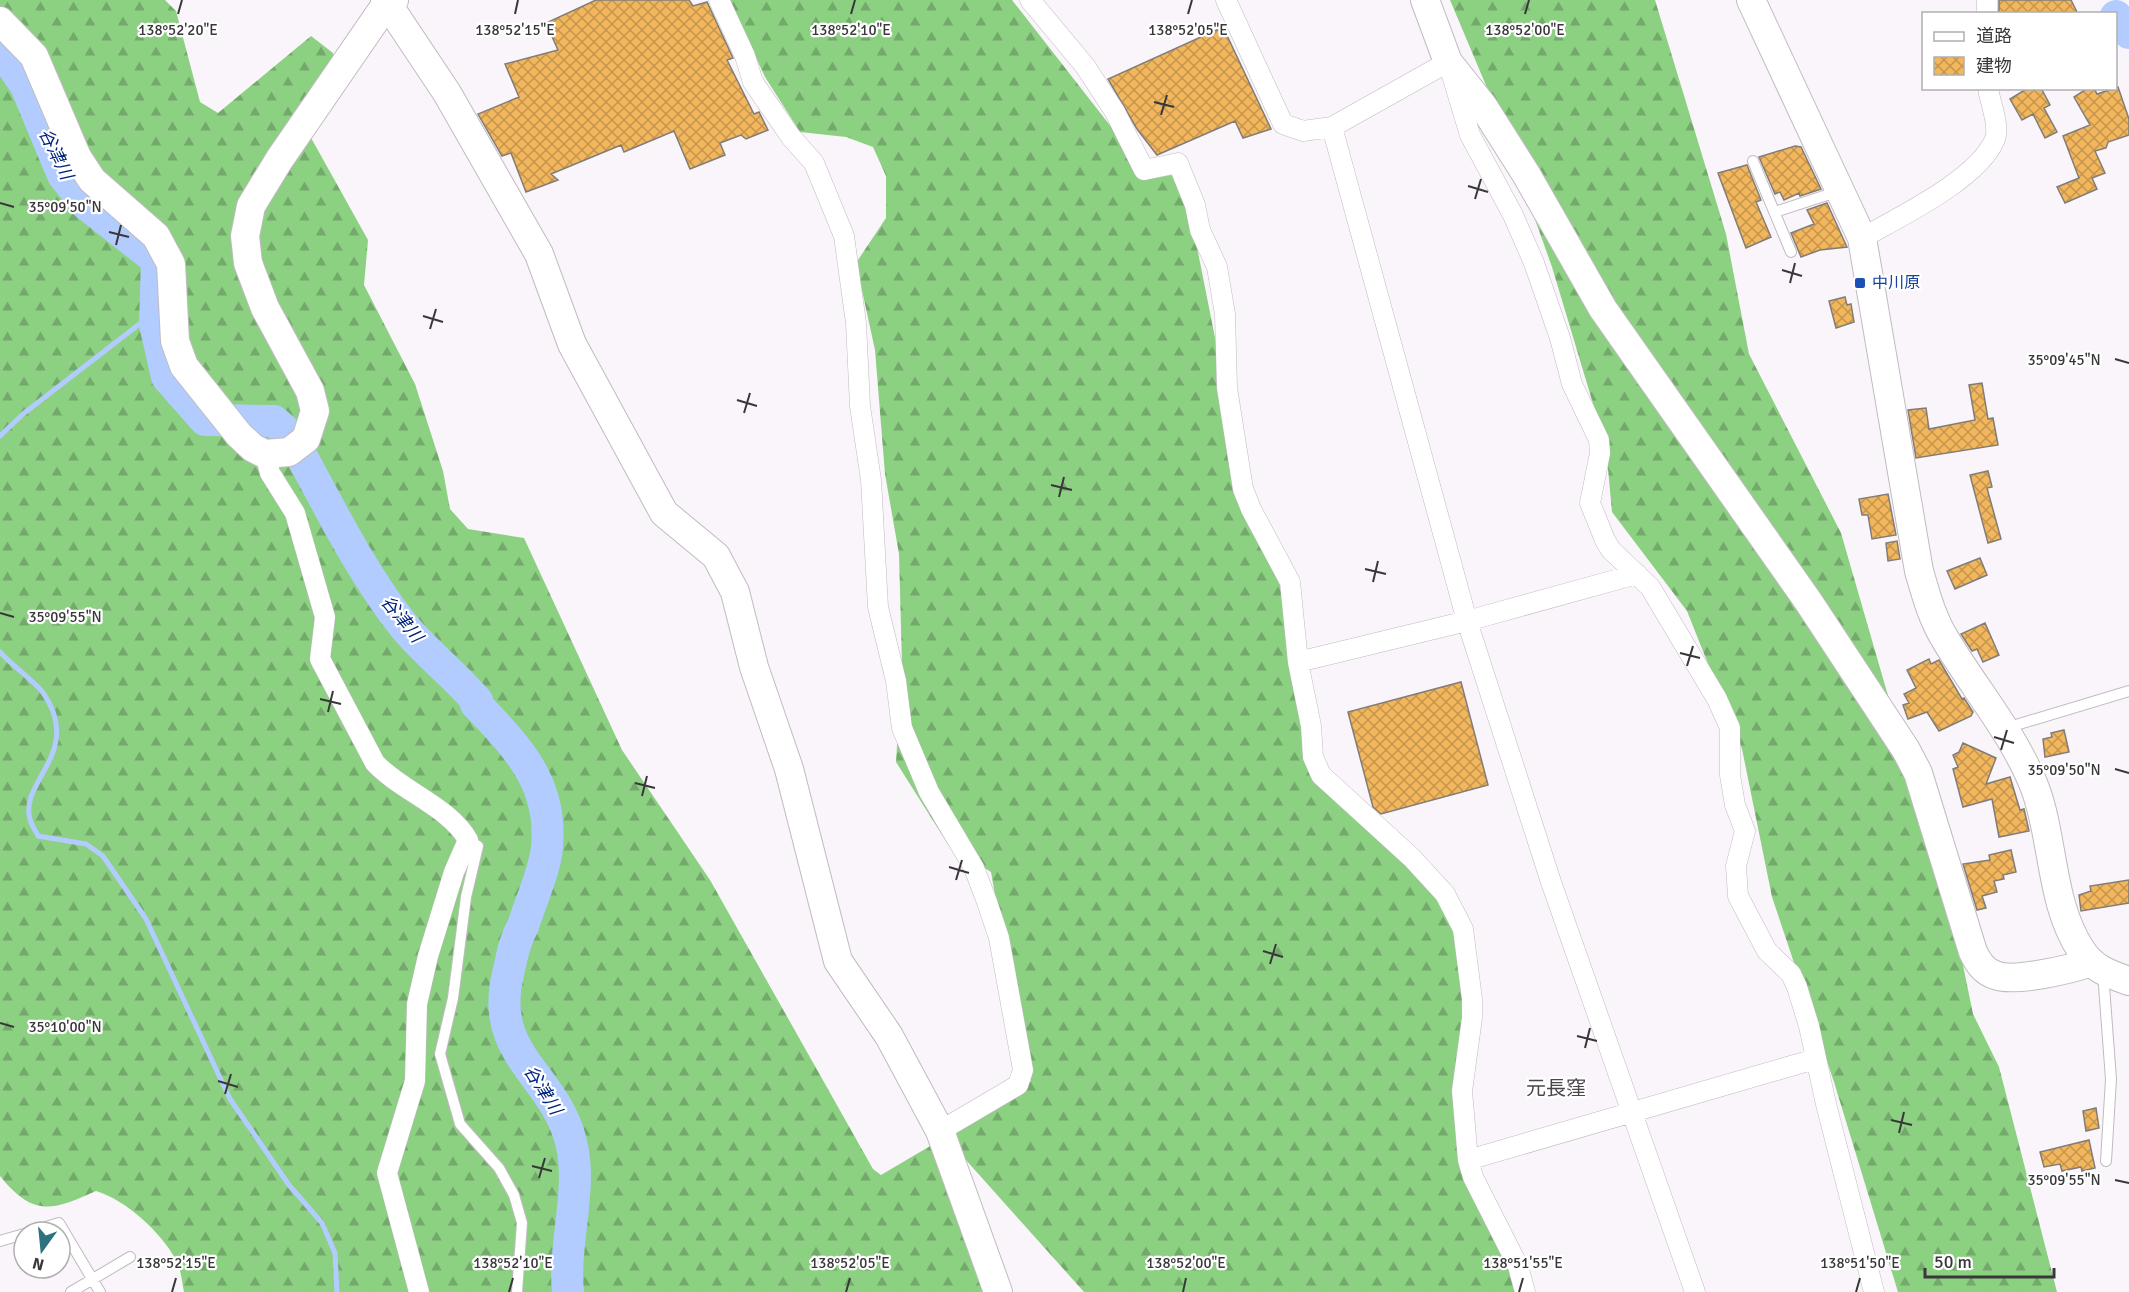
<svg xmlns="http://www.w3.org/2000/svg" width="2129" height="1292" viewBox="0 0 2129 1292" font-family="Signika,'Noto Sans JP',sans-serif">
	<defs>
		<pattern id="forest-firs" width="22" height="20" patternUnits="userSpaceOnUse" patternTransform="scale(1.5)"><rect width="22" height="20" fill="#8cd082"/><path d="M5 1l3.5 6h-7zM16 11l3.5 6h-7z" fill="#73aa6b"/></pattern>
		<pattern id="building-cross-hatch" width="8" height="8" patternUnits="userSpaceOnUse" patternTransform="scale(1.5)"><rect width="8" height="8" fill="#f2b65d"/><path d="M0 0l8 8M0 8l8-8" fill="none" stroke="#c5954e"/></pattern>
	</defs>
	<rect width="100%" height="100%" fill="#faf5fa"/>
	<path fill="url(#forest-firs)" d="M0,0H165L176,11L200,102L218,113L311,36L333,53L336,63L310,136L368,240L364,285L415,384L443,471L450,509L468,529L524,538L622,750L710,880L873,1169L881,1175L942,1139L998,1292H184C182,1282 181,1269 176,1260C161,1232 126,1200 96,1191C52,1211 33,1217 0,1176Z
		M729,0H1012L1144,169L1182,172L1235,438L1284,579L1309,758L1367,817L1463,929L1468,1160L1524,1292H1084L940,1131L1031,1081L1014,1004L991,872L949,846L896,762L902,665L899,554L885,474L875,350L856,263L886,218V176L873,147L846,137L800,132L765,77Z
		M1450,0H1655L1726,234L1749,354L1841,533L1956,931L1973,1014L1999,1067L2057,1292H1898L1834,1082L1772,897L1742,749L1687,611L1612,512L1606,447L1552,267L1493,102Z"/>
	<g fill="none" stroke-linecap="round" stroke-linejoin="round">
		<path stroke="#b2ccff" stroke-width="5" d="M0,436L23,414L155,312
			M0,652C12,666 34,680 44,694C83,753 19,781 30,819C31,825 36,831 38,836L86,844L103,856L146,919L230,1099L289,1185L322,1223L335,1253L337,1292"/>
		<path stroke="#b2ccff" stroke-width="32" d="M2116,16L2129,33
			M0,48L26,86L63,175L87,205L157,260L155,324L167,377L205,420L274,421L290,435C325,498 358,568 403,625C425,652 454,674 477,701L476,704C517,747 553,783 547,847C545,871 530,903 523,926C514,941 512,957 508,974C488,1055 555,1075 571,1142C583,1188 563,1244 568,1292"/>
	</g>
	<path fill="url(#building-cross-hatch)" stroke="#807d78" stroke-width="1.5" d="M596,0H689L693,6L707,2L733,58L727,60L754,114L759,112L768,130L746,139L741,135L720,143L725,155L690,169L674,131L624,152L621,145L551,174L558,180L526,192L511,153L502,156L478,114L519,97L505,64L558,50L546,23Z
		M1999,0H2071L2078,14H1999Z
		M1223,27L1271,129L1243,138L1235,121L1157,155L1137,129L1108,79Z
		M2118,87L2129,119V135L2108,142L2106,148L2095,151L2105,173L2092,178L2097,189L2065,203L2057,187L2079,178L2063,136L2090,125L2074,97L2088,88H2094L2097,94Z
		M2028,88H2041L2050,105L2044,108L2057,132L2045,138L2033,114L2022,120L2010,99Z
		M1795,146L1801,147L1821,189L1800,196L1799,193L1784,200L1780,192L1775,194L1759,157Z
		M1747,165L1761,200L1756,202L1771,237L1746,248L1718,173Z
		M1827,203L1847,247L1820,250L1801,257L1791,233L1814,224L1807,210Z
		M1845,297L1847,305L1851,304L1854,322L1836,328L1829,301Z
		M1982,383L1988,419L1993,418L1998,445L1916,458L1908,410L1926,408L1929,429L1975,420L1969,385Z
		M1988,471L1992,487L1987,488L2001,539L1988,543L1970,475Z
		M1888,494L1896,535L1872,539L1868,515H1862L1859,499Z
		M1897,541L1900,559L1888,561L1886,543Z
		M1980,558L1987,575L1955,589L1947,571Z
		M1985,623L1999,655L1983,662L1977,649L1972,651L1961,634Z
		M1929,659L1931,664L1939,660L1962,699L1964,698L1973,712L1971,716L1939,731L1927,712L1908,719L1903,705L1909,703L1904,694L1916,688L1907,670Z
		M1461,682L1488,785L1381,814L1373,807L1348,712Z
		M2064,730L2069,752L2045,757L2043,739L2052,737L2051,733Z
		M1963,743L1996,758L1986,784L2010,777L2020,810L2024,809L2029,831L1999,837L1992,799L1963,807L1953,769L1958,767L1953,755L1959,752Z
		M2011,850L2016,872L2003,875L2004,879L1994,881L1997,892L1982,896L1986,908L1977,910L1963,864L1990,860L1989,855Z
		M2129,880V903L2081,911L2079,895L2091,891L2090,886Z
		M2096,1108L2099,1128L2086,1131L2083,1111Z
		M2089,1140L2095,1168L2082,1171L2081,1167L2062,1171L2060,1164L2044,1167L2040,1152Z"/>
	<g fill="none" stroke-linecap="round" stroke-linejoin="round">
		<g stroke="#c0bbc0" stroke-width="12">
			<path id="lane" d="M1753,161L1791,252
				M1775,212L1839,191
				M2006,728L2129,691
				M468,840L478,846L466,897L453,998L440,1054L460,1124L499,1168L514,1195L522,1223L517,1292
				M2103,973L2111,1079L2106,1161
				M30,1232L59,1223L100,1292
				M0,1241L24,1234
				M71,1292L130,1257"/>
		</g>
		<g stroke="#c0bbc0" stroke-width="21">
			<path id="street" d="M719,0L745,56L753,82L791,137L814,163L844,236L856,323L860,406L871,480L878,607L896,681L902,728L929,792L974,868L987,902L999,938L1023,1070L1018,1085L940,1131
				M1030,0L1085,66L1115,112L1144,170L1178,163L1195,205L1200,230L1217,267L1225,314L1227,388L1243,489L1251,509L1290,582L1298,662L1311,726L1313,757L1321,775L1412,858L1445,894L1463,929L1472,999V1018L1462,1091L1468,1160L1473,1177L1518,1266L1525,1292
				M1226,0L1283,124L1303,131L1332,127L1448,62L1470,135L1513,215L1534,263L1560,338L1572,384L1599,440L1600,453L1590,503L1605,540L1611,550L1650,587L1717,699L1730,728V775L1735,805L1745,831L1736,866L1738,896L1767,951L1791,974L1797,987L1809,1026L1826,1104L1874,1292
				M1987,0V14
				M1332,127L1467,621L1551,882L1695,1292
				M1862,238C1899,217 1979,179 1995,139C2000,125 1990,103 1988,88
				M265,454L270,473L295,513L325,617L320,659L375,763C401,791 450,807 468,840L454,872L428,956L417,1004L415,1081L387,1173L419,1292
				M1298,662L1467,621L1637,574
				M1468,1160L1815,1059"/>
		</g>
		<g stroke="#c0bbc0" stroke-width="30">
			<path id="secondary" d="M385,0L447,93L539,254L572,344L664,513L716,556L735,592L754,667L789,769L838,961L889,1036L940,1131L998,1292
				M1425,0L1448,62L1483,106L1526,174L1603,309L1808,601L1906,750L1918,773L1973,952C1978,962 1983,971 1995,975C2013,983 2072,969 2091,962
				M1751,0L1862,238L1919,571C1926,595 1932,618 1945,639C1974,688 2014,734 2035,788C2054,839 2050,903 2081,950C2093,969 2109,974 2129,981
				M0,21L34,56L77,157L92,180L156,236L171,264L175,341L184,366L239,435L253,448L265,454L289,452L306,439L315,411L310,391L265,308L248,263L245,236L251,206L279,160L387,3L394,0"/>
		</g>
		<use href="#lane" stroke="#fff" stroke-width="10"/>
		<use href="#street" stroke="#fff" stroke-width="20"/>
		<use href="#secondary" stroke="#fff" stroke-width="28"/>
	</g>
	<path fill="none" stroke="#393739" stroke-width="2" d="M178,14L182,0M515,14L518,0M851,14L855,0M1188,14L1192,0M1525,14L1529,0M1154,102L1174,107M1161,115L1167,95M1468,186L1488,192M1475,199L1481,179M0,203L14,207M109,232L129,237M116,245L121,225M1782,270L1802,276M1790,283L1795,263M423,316L443,322M430,329L436,309M2115,359L2129,363M737,400L757,406M744,413L750,393M1051,485L1072,490M1059,497L1064,477M1365,569L1386,574M1373,582L1378,561M0,613L14,617M1680,653L1700,658M1687,666L1693,646M320,699L341,704M328,712L333,691M1994,737L2014,743M2001,750L2007,730M2115,769L2129,773M635,783L655,788M642,796L647,776M949,867L969,873M956,880L962,860M1263,951L1283,957M1270,964L1276,944M0,1023L14,1027M1577,1036L1597,1041M1585,1048L1590,1028M218,1081L238,1087M225,1094L231,1074M1891,1120L1912,1125M1899,1133L1904,1112M532,1166L552,1171M539,1178L545,1158M2115,1180L2129,1183M172,1292L176,1278M509,1292L513,1278M846,1292L850,1278M1183,1292L1186,1278M1519,1292L1523,1278M1856,1292L1860,1278"/>
	<rect fill="#1a4fb4" stroke="#fff" stroke-width="2" x="1854" y="277" width="12" height="12" rx="3"/>
	<g text-anchor="middle" dominant-baseline="central" stroke-width="4.5" stroke-linejoin="round" paint-order="stroke">
		<g font-size="16" fill="#164399" stroke="#fff" text-anchor="start">
			<text x="1872" y="283">中川原</text>
		</g>
		<g font-size="18" font-style="italic" fill="#02247f" stroke="#fff">
			<text transform="translate(56 154) rotate(64)">谷津川</text>
			<text transform="translate(402 619) rotate(51)">谷津川</text>
			<text transform="translate(543 1090) rotate(58)">谷津川</text>
		</g>
		<g font-size="20" fill="#4a464a" stroke="#fff">
			<text x="1556" y="1088">元長窪</text>
		</g>
	</g>
	<g font-size="15" text-anchor="middle" fill="#393739" stroke="#fff" stroke-width="4.5" stroke-linejoin="round" paint-order="stroke">
		<text x="178" y="35">138°52'20"E</text>
		<text x="515" y="35">138°52'15"E</text>
		<text x="851" y="35">138°52'10"E</text>
		<text x="1188" y="35">138°52'05"E</text>
		<text x="1525" y="35">138°52'00"E</text>
		<text x="65" y="212">35°09'50"N</text>
		<text x="2064" y="365">35°09'45"N</text>
		<text x="65" y="622">35°09'55"N</text>
		<text x="2064" y="775">35°09'50"N</text>
		<text x="65" y="1032">35°10'00"N</text>
		<text x="2064" y="1185">35°09'55"N</text>
		<text x="176" y="1268">138°52'15"E</text>
		<text x="513" y="1268">138°52'10"E</text>
		<text x="850" y="1268">138°52'05"E</text>
		<text x="1186" y="1268">138°52'00"E</text>
		<text x="1523" y="1268">138°51'55"E</text>
		<text x="1860" y="1268">138°51'50"E</text>
	</g>
	<rect x="1922" y="12" width="195" height="78" fill="#ffffff" stroke="#b0afb0" stroke-width="1.5"/>
	<rect x="1934" y="32" width="30" height="9" fill="#ffffff" stroke="#b0afb0" stroke-width="1.5"/>
	<text x="1976" y="42" font-size="18" fill="#393739">道路</text>
	<rect x="1934" y="57" width="30" height="18" fill="url(#building-cross-hatch)" stroke="#b0afb0" stroke-width="1.5"/>
	<text x="1976" y="72" font-size="18" fill="#393739">建物</text>
	<g transform="translate(42 1250) rotate(195)"><circle r="28" fill="#ffffff" stroke="#b0afb0" stroke-width="1.5"/>
	<path d="M0-4.5L10 22L0 15L-10 22Z" fill="#2c737f"/>
	<text y="-9" font-size="16" font-weight="bold" text-anchor="middle" fill="#393739">N</text>
	</g>
	<path d="M1925 1268v9h129v-9" fill="none" stroke="#393739" stroke-width="3"/>
	<text x="1934" y="1268" font-size="18" fill="#393739" stroke="#ffffff" stroke-width="4.5" paint-order="stroke">50 m</text>
</svg>
